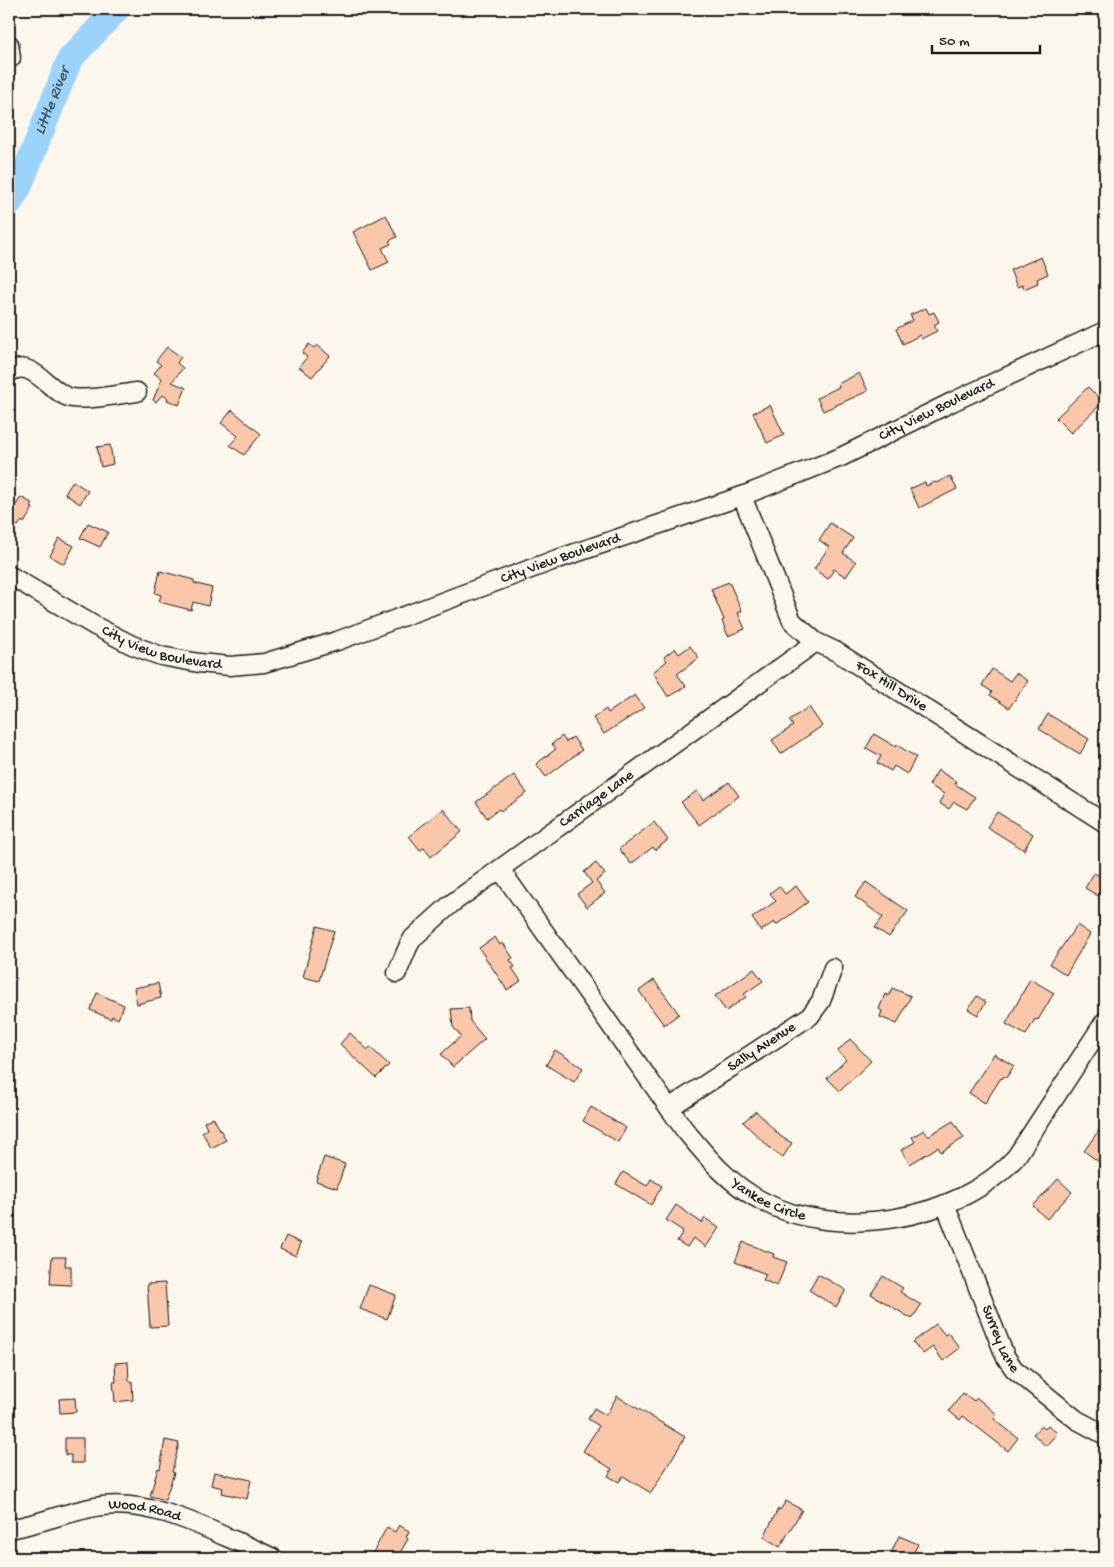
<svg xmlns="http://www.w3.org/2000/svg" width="1114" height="1567" viewBox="0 0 1114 1567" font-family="'Gochi Hand',sans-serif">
	<rect width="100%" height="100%" fill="#fbf7ec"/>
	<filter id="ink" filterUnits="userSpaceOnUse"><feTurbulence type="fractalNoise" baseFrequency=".02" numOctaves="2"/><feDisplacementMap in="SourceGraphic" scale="10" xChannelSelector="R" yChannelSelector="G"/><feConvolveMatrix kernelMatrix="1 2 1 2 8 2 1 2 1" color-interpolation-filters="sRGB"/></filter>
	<g filter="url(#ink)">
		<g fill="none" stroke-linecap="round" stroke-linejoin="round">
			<path stroke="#9cd3fb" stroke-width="26" id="s1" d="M9,204L19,187L70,59L117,9"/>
		</g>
		<path fill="#fbc7ab" stroke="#1c1c1c" d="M386,215L397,237L389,241L391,244L382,248L389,262L372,270L353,232Z
			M1041,257L1048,274L1037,279L1038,283L1024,289L1022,285L1017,287L1010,270Z
			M926,308L929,314L934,312L939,322L934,325L937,331L921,339L920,335L903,344L896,329L913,320L910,315Z
			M309,344L314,348L317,345L330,356L312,377L299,367L307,357L302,353Z
			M167,347L181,357L177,363L183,368L172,382L186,388L179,405L167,400L168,398L162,395L156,402L153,400L162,379L154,373L161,365L156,361Z
			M859,373L868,391L823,411L817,398L839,387L838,384Z
			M1088,387L1103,402L1071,433L1056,418Z
			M770,405L784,435L767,443L753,413Z
			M232,410L261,434L244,455L230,445L238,436L221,423Z
			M110,445L113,464L101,467L97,447Z
			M950,476L957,489L919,508L910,489L925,482L926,486L935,482L936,483Z
			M73,481L88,491L80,504L65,494Z
			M21,497L33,504L31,507L33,508L24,523L22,521L18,526L9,520V516Z
			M88,523L108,532L100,547L80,538Z
			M830,523L853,538L843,553L856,562L846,577L834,569L828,579L814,569L829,547L819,540Z
			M59,538L74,546L64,564L50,556Z
			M160,571L194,580V583L212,588L208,606L193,602L191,610L159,602L161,595L155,593Z
			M729,582L742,611L738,613L745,629L728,636L722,621L724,620L711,589Z
			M690,646L699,658L677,674L686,686L668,697L653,672L667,661L664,657L675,648L679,654Z
			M992,669L1010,681L1016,673L1028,681L1009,708L990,695L992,692L982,685Z
			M635,695L644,708L604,734L593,718L606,709L608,713Z
			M809,707L822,726L781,754L772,740L793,726L789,720Z
			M1048,714L1089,739L1080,754L1039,729Z
			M874,734L896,747L897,745L916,757L907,774L894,766L891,771L877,763L881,756L866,748Z
			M562,736L566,742L573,737L582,750L546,777L536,764L556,749L552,744Z
			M938,770L957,782L955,784L975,797L967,809L954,802L949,809L939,803L944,794L929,785Z
			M514,775L527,793L501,811L499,809L487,818L476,802Z
			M729,782L739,796L699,825L681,802L697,791L703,800Z
			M443,809L462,832L431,857L424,848L420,850L409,836Z
			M997,812L1033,834L1024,850L987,827Z
			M654,822L668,840L655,850L653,847L631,864L619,849Z
			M596,863L605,874L596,881L605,893L587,907L577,894L592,883L584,872Z
			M1094,873L1105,879V900L1085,888Z
			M866,882L908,911L889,937L875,928L883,917L855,897Z
			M779,886L785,894L796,886L808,902L776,925L774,922L761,931L752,918L776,901L770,893Z
			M1077,925L1090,934L1066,975L1050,964Z
			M317,926L334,931L319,981L303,977Z
			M495,937L500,945L503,943L513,958L510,960L515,967L512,968L521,981L507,990L479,948Z
			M754,969L763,981L744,994L746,997L726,1011L715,996Z
			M1030,979L1054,993L1038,1020L1035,1019L1026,1035L1006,1024Z
			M654,980L679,1014L664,1025L639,991Z
			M158,983L161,998L137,1004L134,988Z
			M892,988L911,996L897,1024L880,1017L882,1011L879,1009L885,994L889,996Z
			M97,993L124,1005L118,1019L112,1016L111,1019L90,1010Z
			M977,996L986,1002L978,1015L968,1009Z
			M469,1008L470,1021L485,1039L453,1067L441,1054L461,1036L453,1027L451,1009Z
			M350,1033L368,1050L370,1047L389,1065L376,1078L340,1044Z
			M850,1039L871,1061L840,1091L827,1078L846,1060L838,1051Z
			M555,1050L583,1068L574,1082L546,1065Z
			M994,1054L1014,1066L1006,1078L1004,1076L1002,1079L1001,1078L985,1103L969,1093Z
			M591,1107L626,1128L618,1142L583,1121Z
			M756,1111L780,1136L792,1143L783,1157L772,1150L743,1122Z
			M213,1117L226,1140L211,1148L202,1132L207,1129L204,1122Z
			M953,1121L964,1138L941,1152L938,1147L910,1164L901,1150L915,1142L912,1137L924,1130L928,1136Z
			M1105,1122V1163L1101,1160L1099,1162L1084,1151Z
			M324,1157L345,1164L337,1188L316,1181Z
			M623,1172L647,1186L651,1179L662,1186L651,1205L616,1184Z
			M1058,1179L1072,1192L1047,1219L1033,1206Z
			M676,1205L702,1223L705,1218L719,1228L706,1247L693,1238L687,1247L677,1241L683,1231L666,1220Z
			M286,1236L301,1243L296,1256L280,1249Z
			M743,1242L774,1254L773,1257L787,1262L777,1286L763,1280L766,1274L735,1262Z
			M52,1257H66L65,1266H71V1285L50,1284Z
			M818,1274L846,1290L836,1307L809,1290Z
			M883,1276L903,1288L900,1292L921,1305L912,1319L871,1294Z
			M165,1283L168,1326L150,1327L147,1284Z
			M369,1285L396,1295L387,1319L360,1309Z
			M936,1324L945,1335L948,1333L960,1348L943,1361L933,1347L923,1354L913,1342Z
			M128,1362L129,1381H132L133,1400L115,1402L113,1382H116L115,1363Z
			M963,1393L974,1401L977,1398L997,1414L994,1419L1018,1438L1008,1451L963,1416L960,1420L949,1411Z
			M617,1396L685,1437L651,1493L623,1476L619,1482L608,1476L612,1469L583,1451L599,1426L588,1419L594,1408L606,1415Z
			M75,1398L76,1412L60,1413L59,1399Z
			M1048,1425L1057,1433L1046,1446L1033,1434L1041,1426L1045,1429Z
			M65,1438H83V1463H71V1455H65Z
			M165,1440L179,1443L172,1472L174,1473L165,1500L150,1496L158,1468L160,1469Z
			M214,1472L251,1480L247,1499L222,1493L223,1488L211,1485Z
			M786,1501L802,1510L780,1547L764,1537L778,1509L780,1510Z
			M399,1525L409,1531L406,1537L408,1539L397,1558H370L387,1527L395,1532Z
			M899,1536L918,1544L911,1558H897L890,1555Z"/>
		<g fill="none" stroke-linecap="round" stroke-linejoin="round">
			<g stroke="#1c1c1c" stroke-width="21">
				<g id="minor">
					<path d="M9,44L11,58"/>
					<path d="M9,373C30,356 49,391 68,397C83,402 120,394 137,392"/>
					<path id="s2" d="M742,496L792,621L816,642L837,652L1105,823"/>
					<path id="s3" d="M9,575L95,626L132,645L161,656L199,663L230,666L264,663L337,641L552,561L742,496L841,457L952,402L1105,331"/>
					<path id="s4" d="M500,869L684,1129C707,1157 729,1184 762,1201C836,1241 959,1221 1016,1157L1105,1021"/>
					<path id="s5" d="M397,973L408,947L413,938L451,904L816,642"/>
					<path id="s6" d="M669,1108L810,1016L821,1001L833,968"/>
					<path id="s7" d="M945,1204L1005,1356L1014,1369L1063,1409L1077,1420L1105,1435"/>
					<path id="s8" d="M9,1529C40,1524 71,1510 102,1506C144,1501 187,1519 224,1536C241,1543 257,1550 273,1558"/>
				</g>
			</g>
			<use href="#minor" stroke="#fbf7ec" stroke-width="18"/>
		</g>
	</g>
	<g text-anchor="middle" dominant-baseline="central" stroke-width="4.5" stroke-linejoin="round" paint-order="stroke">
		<g font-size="15" fill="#1c1c1c" stroke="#fbf7ec">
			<text stroke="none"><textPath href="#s3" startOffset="996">City View Boulevard</textPath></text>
			<text stroke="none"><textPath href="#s3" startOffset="591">City View Boulevard</textPath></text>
			<text stroke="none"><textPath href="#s3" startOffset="171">City View Boulevard</textPath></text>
			<text stroke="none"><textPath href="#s2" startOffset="254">Fox Hill Drive</textPath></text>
			<text stroke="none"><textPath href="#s5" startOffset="269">Carriage Lane</textPath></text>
			<text stroke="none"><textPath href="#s6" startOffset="111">Sally Avenue</textPath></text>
			<text stroke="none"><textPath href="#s4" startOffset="431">Yankee Circle</textPath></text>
			<text stroke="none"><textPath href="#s7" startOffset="146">Surrey Lane</textPath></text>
			<text stroke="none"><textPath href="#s8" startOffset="139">Wood Road</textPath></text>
		</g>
		<g font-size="16" font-style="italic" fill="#42535f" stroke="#fbf7ec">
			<text stroke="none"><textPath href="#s1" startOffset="112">Little River</textPath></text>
		</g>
	</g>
	<rect width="1114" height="1567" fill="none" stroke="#fbf7ec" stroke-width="30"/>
	<rect x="15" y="15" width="1084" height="1537" fill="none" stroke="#1c1c1c" stroke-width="2" filter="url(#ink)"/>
	<path d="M932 45v8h108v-8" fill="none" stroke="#1c1c1c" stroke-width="2.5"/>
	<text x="939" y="45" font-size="15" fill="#1c1c1c" stroke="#fbf7ec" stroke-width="4" paint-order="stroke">50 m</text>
</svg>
